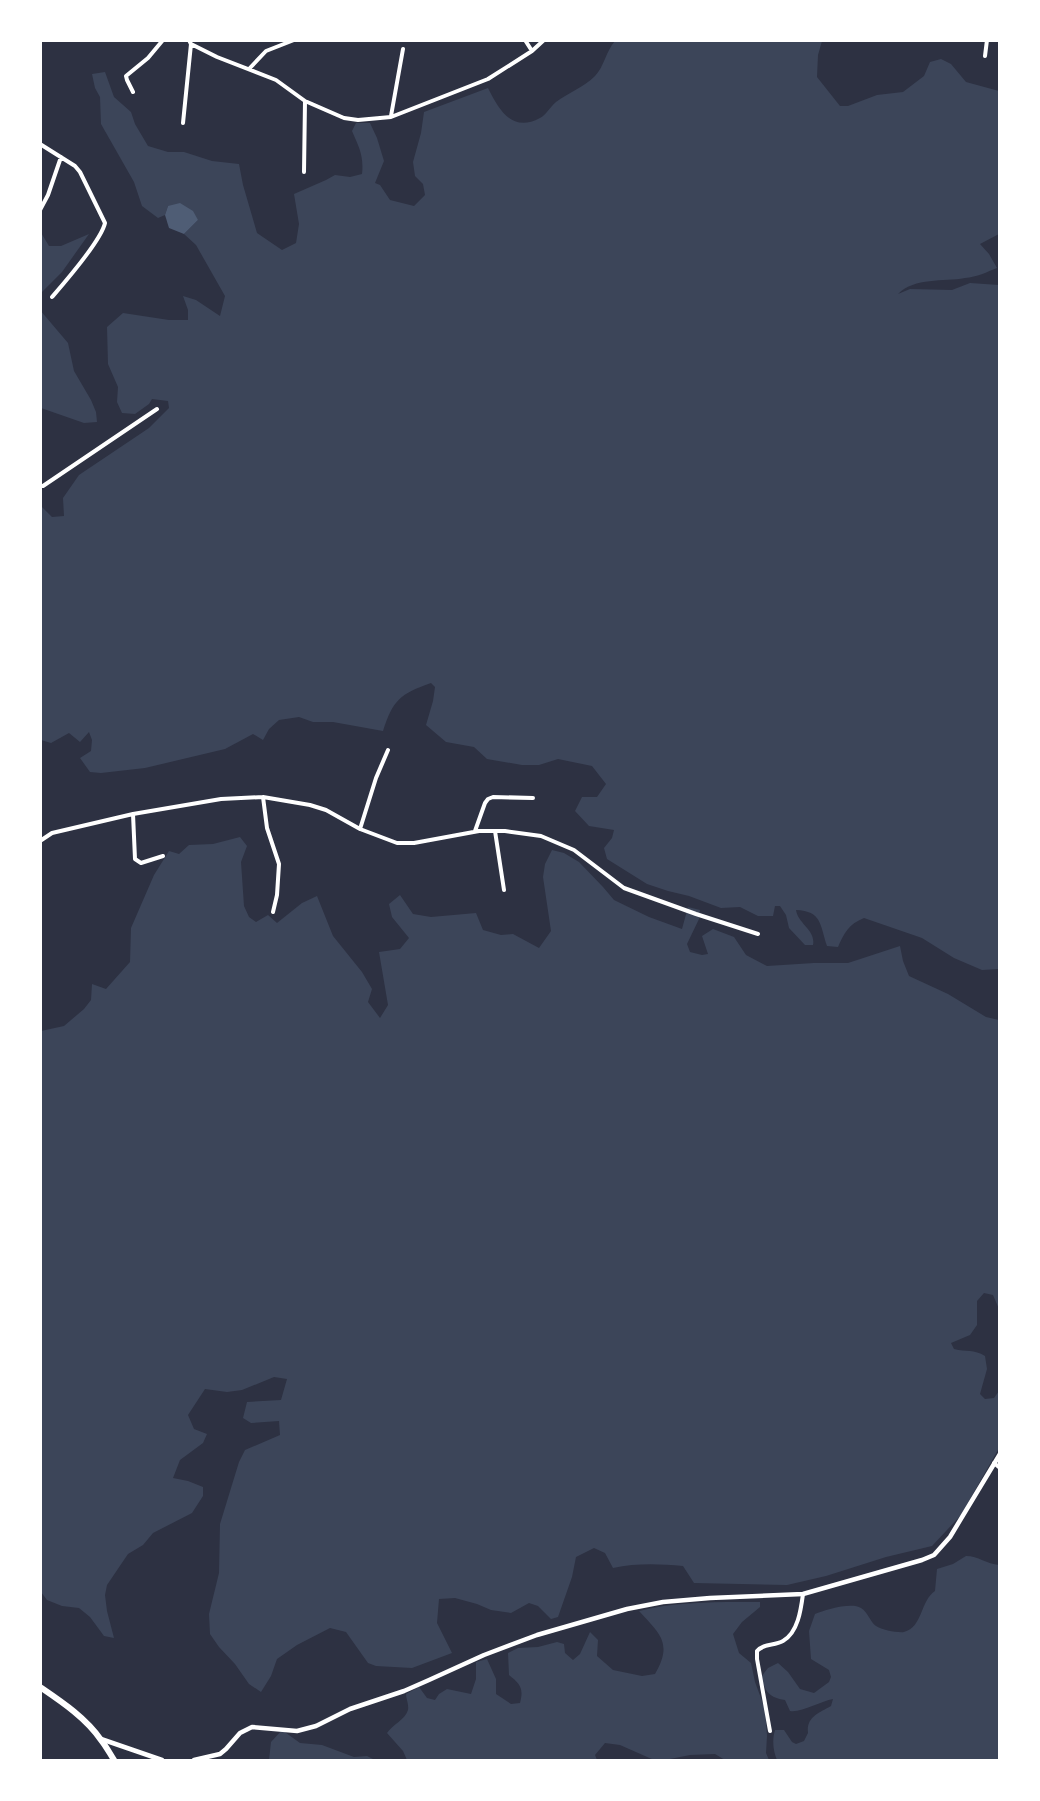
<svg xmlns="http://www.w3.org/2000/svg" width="1040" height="1801" viewBox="0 0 1040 1801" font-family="'Noto Sans',sans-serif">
	<rect width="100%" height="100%" fill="#2d3142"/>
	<path fill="#3c4559" d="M615,41H822L818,55L817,77L840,106H848L877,95L903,92L924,76L930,62L941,59L951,64L966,82L999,91V234L980,244L989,254L997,268C987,272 977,277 965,278C943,282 915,277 898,294L910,289L952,290L970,283L999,285V969L982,970L954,958L922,938L864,918C849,924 844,933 838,947L827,946C820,925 822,911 796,910C798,924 816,930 813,945H805L789,928L786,915L780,906H775L773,916H758L740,907L721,908L689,896L668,891L647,884L607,859L604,848L612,838L614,830L589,826L575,811L582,797H597L606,784L592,766L558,759L539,765H522L487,759L474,747L446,742L426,725L433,701L435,687L431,683C400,694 393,700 383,731L333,722H313L299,717L279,720L269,729L263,740L253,734L225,749L145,768L101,773L90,772L80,758L91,751L92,740L89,732L80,742L69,733L51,743L41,740L40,505L52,517L64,516L63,498L79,475L149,428L169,408L168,401L152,399L149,404L135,414L122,413L117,402L118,387L108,364L107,327L123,313L169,320H188V310L183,296L196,300L220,316L225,296L196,245L184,234L198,220L168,206L165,215L158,218L142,206L134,182L101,124L100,97L95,88L92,74L105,72L114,97L131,112L135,124L148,146L168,152H184L212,161L239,164L243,185L257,233L282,250L296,243L299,224L294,194L326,180L335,175L350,177L362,174C364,156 359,147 352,131L356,123H370L377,138L384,161L375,183L380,185L390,200L414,206L425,195L423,184L415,176L413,162L421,133L424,112L488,88C499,110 512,133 540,118C546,115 550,107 556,102C568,93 584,87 595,76C604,67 606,51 615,41Z
		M40,231L49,246H61L89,234L62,272L41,293Z
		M40,310L68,343L74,371L91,400L96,412L97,422L84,423L41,408Z
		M240,837L247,846L241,862L244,906L249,917L256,922L268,915L277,923L302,903L317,896L333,936L362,972L372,989L368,1002L380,1018L388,1005L379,952L400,949L409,938L392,917L389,904L400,895L413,914L431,917L476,913L483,930L501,935L513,934L539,948L551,931L543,877L545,864L552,850L564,853L579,862L603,887L614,900L649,917L682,929L688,907L700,910L699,919L687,944L690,952L702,955L708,954L702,936L713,929L734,937L746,955L767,966L814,963H848L900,946L903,961L909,976L948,994L986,1017L999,1020V1309L993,1295L984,1293L977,1301V1325L970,1335L951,1343L954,1349C966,1352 974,1349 985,1356L987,1369L980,1394L985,1399L994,1398L999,1391V1448L961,1515L932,1546L886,1557L826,1576L787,1585L694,1583L683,1566C660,1564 636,1563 613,1568L605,1553L594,1548L576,1557L572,1577L558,1617L551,1619L538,1606L529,1603L511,1613L491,1610L477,1604L455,1598L439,1599L437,1623L452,1653L412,1668L376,1666L368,1663L346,1632L330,1628L297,1645L277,1659L271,1676L261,1692L249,1684L235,1664L219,1647L210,1634L209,1614L219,1573L220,1524L239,1462L245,1450L280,1435L279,1421L251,1423L243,1418L247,1402L281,1400L287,1379L274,1377L242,1390L227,1392L205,1389L188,1415L194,1429L207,1434L203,1443L180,1460L173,1478L188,1481L203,1487V1496L192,1513L153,1533L143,1545L128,1554L107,1585L105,1595L107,1611L114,1638L104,1636L90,1617L79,1608L62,1606L47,1600L41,1592V1031L64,1026L84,1009L91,1000L92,984L106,989L130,962L131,928L154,875L169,851L179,854L189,845L213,844Z
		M966,1556C978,1556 987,1564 999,1565V1760H777C773,1751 772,1740 775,1730H784L792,1742L796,1744L804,1741L808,1733C806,1717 819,1713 831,1706L833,1699C821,1701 801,1713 790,1711L785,1700C768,1697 766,1692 761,1677L768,1668L778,1663L788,1672L800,1689L814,1693L829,1682L831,1677L829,1670L811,1659L809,1631L815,1614C825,1610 851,1602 861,1608C868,1612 870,1622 876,1626C882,1630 898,1633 904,1632C923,1627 920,1601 935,1591L937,1569L953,1564Z
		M760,1602V1607L742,1622L733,1634L739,1653L751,1663L755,1682L765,1709L767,1736L766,1753L769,1760H725L715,1754L690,1755L665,1760H654L620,1745L605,1743L595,1755L597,1760H407L403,1751L387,1733C392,1725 405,1720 408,1710C409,1705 406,1698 406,1694L419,1687L427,1698L435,1700L439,1694L447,1689L471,1694L476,1679V1662L487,1659L496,1679V1694L511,1704L520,1703C524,1688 520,1684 509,1675L508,1653L518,1648L538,1647L557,1642L564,1644L565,1653L573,1660L580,1654L590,1632L598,1640L597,1656L613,1670L642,1676L655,1674C673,1643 660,1634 639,1611C678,1601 720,1602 760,1602Z
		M282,1730L300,1743L322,1745L354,1757L367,1756L375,1760H269L271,1742Z"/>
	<path fill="#4f5d75" d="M180,203L193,211L198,220L184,234L169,228L165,215L168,206Z"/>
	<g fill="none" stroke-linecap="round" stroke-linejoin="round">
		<path stroke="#fff" stroke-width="4" d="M189,40L191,44L217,57L276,80L305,101L344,118L358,120L391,117L488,79L532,51L544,40
			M525,40L532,51
			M985,56L987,40
			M249,69L266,51L294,40
			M133,92L127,80L126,76L148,58L163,40
			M391,116L403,49
			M183,123L191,44
			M40,144L75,166L80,172L105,223C101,241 65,282 52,297
			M304,172L305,101
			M40,210L48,195L61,157
			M40,486H43L157,409
			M263,797L267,828L279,864L277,895L273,912
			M133,814L135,859L141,863L163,856
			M360,829L376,778L388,750
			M475,831L485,803L488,799L493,797L533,798
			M495,831L504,890
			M40,841L52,833L133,814L221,799L263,797L310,805L326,810L360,829L397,843H414L479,831H505L541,836L574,850L624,888L696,914L758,934
			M994,1463L1000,1468
			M770,1731L757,1659V1651C764,1643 774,1646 783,1641C798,1633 801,1609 803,1594"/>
		<path stroke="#fff" stroke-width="4.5" d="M101,1739L162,1760
			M194,1760L220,1754L226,1749L240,1733L252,1727L297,1731L316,1726L350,1709L404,1691L429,1680L484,1655L537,1635L627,1609L663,1602L710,1598L803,1594L922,1560L934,1555L950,1537L1000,1454"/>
		<path stroke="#fff" stroke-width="6" d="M40,1687C62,1702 86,1718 101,1740C106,1746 110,1754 114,1760"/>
	</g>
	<rect width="1040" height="1801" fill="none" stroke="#ffffff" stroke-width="84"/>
</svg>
